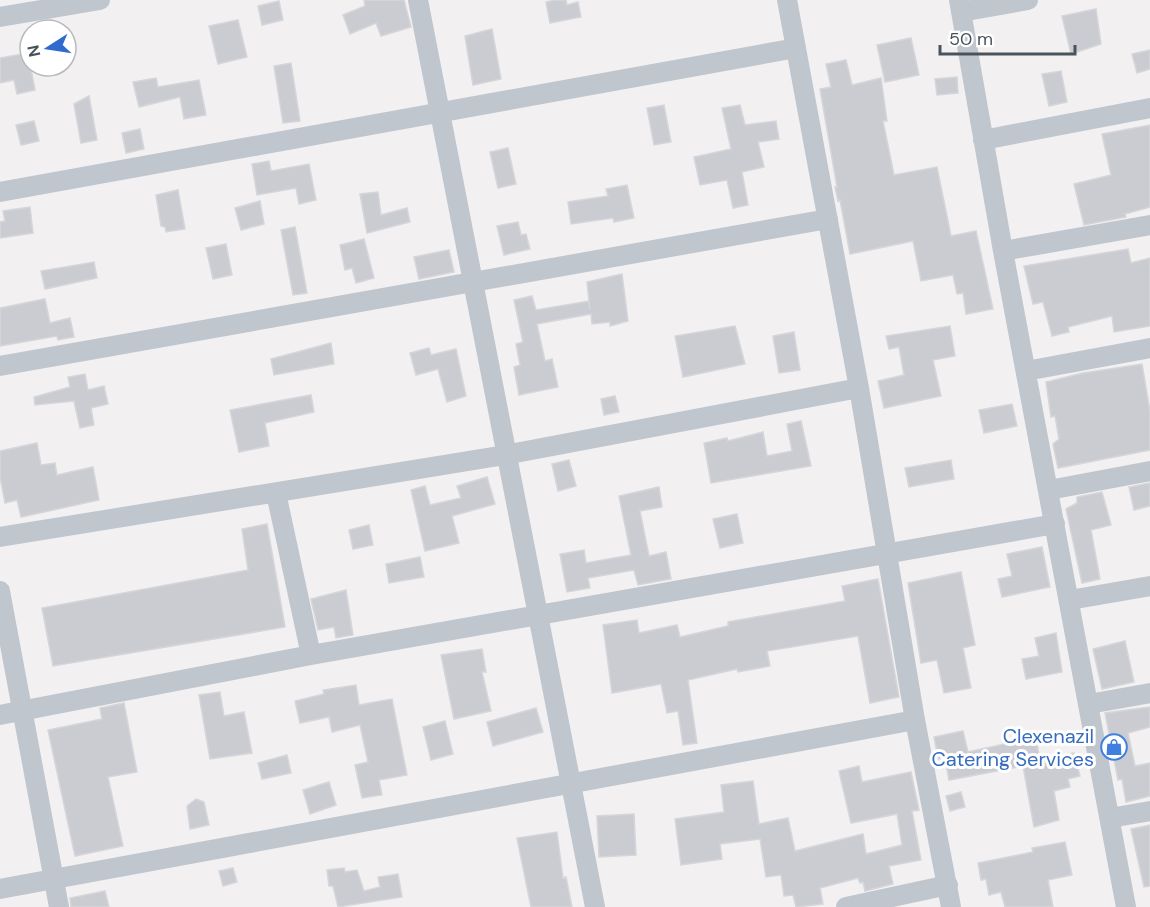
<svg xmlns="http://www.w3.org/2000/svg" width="1150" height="907" viewBox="0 0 1150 907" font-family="'DM Sans',sans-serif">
	<rect width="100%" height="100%" fill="#f2f0f0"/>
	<path fill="#cbccd2" stroke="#d5d6da" stroke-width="1.5" d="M364,0H404L411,27L381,36L376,23L350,34L343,15L365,6Z
		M555,0H566L567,5L578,2L581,17L550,23L546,2Z
		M279,1L283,20L262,25L258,6Z
		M1096,9L1101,44L1071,54L1062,16Z
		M238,20L247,57L218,64L209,26Z
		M492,29L501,79L473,85L465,36Z
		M911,38L919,75L885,82L877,45Z
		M1150,50V69L1137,73L1132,54Z
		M28,53L35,90L17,94L14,80L0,83V58Z
		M846,60L852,85L881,78L887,121H883L894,175L937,167L951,236L976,231L993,309L966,314L963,293L957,294L953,275L921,281L913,241L850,254L840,200L838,201L835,187H837L820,89L831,87L826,64Z
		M291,63L300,121L283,123L274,66Z
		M1061,71L1067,102L1049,106L1042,74Z
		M957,77L958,93L937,95L935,79Z
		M156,78L158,87L199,80L206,115L184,119L180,97L139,107L133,82Z
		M89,96L97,140L81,143L74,104Z
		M664,105L671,142L654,145L647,108Z
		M740,105L745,125L776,121L779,139L758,142L764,167L742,172L748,205L733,208L727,180L700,185L694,157L731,149L722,108Z
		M34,121L39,141L21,145L16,125Z
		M1150,125V207L1125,214L1126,217L1084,225L1074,184L1111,175L1102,134Z
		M140,129L144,149L126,153L122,133Z
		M508,148L516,184L498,188L490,152Z
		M269,161L271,171L309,164L316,200L299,204L296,188L257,195L252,164Z
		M627,185L634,218L614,222L613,218L571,224L568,202L608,196L606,189Z
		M178,190L185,229L166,232L165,227L161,226L156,195Z
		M378,192L381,215L407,208L410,222L367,233L360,194Z
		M260,201L264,224L241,230L235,208Z
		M30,207L33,233L0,238V222L5,221L3,211Z
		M518,222L521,235L526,234L530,249L504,255L497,226Z
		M295,227L307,293L293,295L281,230Z
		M364,239L374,278L356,283L352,268L345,270L340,245Z
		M226,244L232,275L213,279L206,248Z
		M1128,249L1131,263L1150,258V326L1114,332L1112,316L1068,327L1069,332L1052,336L1043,302L1033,304L1024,266Z
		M449,250L454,272L419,279L414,257Z
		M94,262L97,278L45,289L41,271Z
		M622,274L628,321L610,326V322L592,324L591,314L537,324L545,361L552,359L558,387L519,395L514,367L520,365L516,344L523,342L514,300L532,296L536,310L589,301L590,310L587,282Z
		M45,299L50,323L70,318L74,337L58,340L57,336L0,346V308Z
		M735,326L745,364L683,377L675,336Z
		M950,326L955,356L933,360L941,396L884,408L878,381L904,375L899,347L889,349L886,336Z
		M794,332L800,370L779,373L773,336Z
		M331,343L334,364L274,375L271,359Z
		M429,348L431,355L456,349L466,396L447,402L438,369L416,375L410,353Z
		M1142,364L1150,411V450L1058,468L1053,444L1059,439L1055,416L1051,417L1046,382L1083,373Z
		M85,374L88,390L104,386L108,404L91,408L94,425L80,428L74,401L35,405L34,397L70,387L68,377Z
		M311,395L314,412L265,423L269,446L239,452L230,410Z
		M615,396L619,412L604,415L601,399Z
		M1012,404L1017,426L984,433L979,410Z
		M801,421L811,466L711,483L704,443L727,438L728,441L763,432L767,456L792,451L787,424Z
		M37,443L41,465L55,463L57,475L93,467L99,500L21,517L17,500L5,503L0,477V451Z
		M569,460L576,486L558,491L552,464Z
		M951,460L954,479L909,487L905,468Z
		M487,477L495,504L452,516L459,543L425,551L411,490L425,486L430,505L461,498L457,486Z
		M1150,483V506L1134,510L1129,487Z
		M659,487L662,507L640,511L649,556L666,552L671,579L638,585L634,570L588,578L590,588L567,592L560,554L584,550L586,563L631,555L619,496Z
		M1102,492L1111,525L1091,530L1100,579L1082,583L1066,509L1077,503V497Z
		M737,514L743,543L720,548L713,519Z
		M267,524L285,627L53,666L42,608L248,570L242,529Z
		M369,525L373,545L353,549L349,530Z
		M1042,547L1050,587L1002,597L998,579L1012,576L1007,554Z
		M420,557L424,577L389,583L386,564Z
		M961,572L975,645L963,648L971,688L944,693L937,660L921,663L908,583Z
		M878,579L899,697L870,703L858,636L767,651L770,666L738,672L737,669L688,680L697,743L683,745L678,711L667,713L661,684L612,693L603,625L637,620L639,633L677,625L680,637L728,626V622L845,601L842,586Z
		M346,590L353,635L336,638L334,627L318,630L311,599Z
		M1056,633L1062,672L1026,679L1022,659L1039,656L1035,638Z
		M1125,641L1134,682L1102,689L1093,649Z
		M482,649L486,672H482L491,711L454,719L441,655Z
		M356,685L359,705L392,699L407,775L379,780L382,795L362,798L355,765L368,762L360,725L332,732L329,717L300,723L295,701L324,694L323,690Z
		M220,692L224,716L244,712L252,753L210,759L199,695Z
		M124,703L137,772L108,777L123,846L75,856L48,730L102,719L100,708Z
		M1150,707V727L1128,733L1135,766L1150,763V796L1126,802L1122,779L1118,780L1105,713Z
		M536,708L543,732L493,746L487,722Z
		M445,721L453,754L431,760L423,727Z
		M963,731L968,752L1036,737L1040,761L1074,753L1080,776L1068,779L1070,787L1054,791L1059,820L1034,827L1023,766L949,780L945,758L938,759L934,737Z
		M287,755L291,773L262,779L258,763Z
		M859,766L862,782L911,772L919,810L912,811L921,860L889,866L893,884L865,891L863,882L860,883L858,878L820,888L823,904L796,907L793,895L784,896L781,875L766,877L760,839L720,844L722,859L681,865L675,819L724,812L721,785L753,781L759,824L788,818L795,851L863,834L866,854L902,845L897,814L851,823L839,771Z
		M329,782L336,805L310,814L303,790Z
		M961,792L965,807L950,811L946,796Z
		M196,799L204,802L209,825L190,829L187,806Z
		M634,814L636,855L599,857L597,816Z
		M1150,825V886L1144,887L1131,829Z
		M557,832L563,878L566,877L572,907H531L517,838Z
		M1065,842L1072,875L1048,880L1053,907H1005L1001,892L989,895L986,879L981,880L978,863L1033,852L1032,848Z
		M233,868L237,882L223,886L219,871Z
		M344,868L345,872L357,870L364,891L380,887L378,877L398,874L402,897L338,907L333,886H329L327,870Z
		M105,891L109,907H71L70,898Z"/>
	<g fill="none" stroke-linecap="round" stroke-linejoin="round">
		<path stroke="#c0c6cd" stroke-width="20" d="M418,0L595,907
			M787,0L859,388L915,720L951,907
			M959,0L1003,251L1126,907
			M961,12L1028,0
			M0,17L100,0
			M983,140L1150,108
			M0,192L796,48
			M1003,251L1150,225
			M0,366L828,219
			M1026,371L1150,348
			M1049,490L1150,471
			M276,493L311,655
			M0,537L505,455L859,388
			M0,591L59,907
			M1070,600L1150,586
			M1089,704L1150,693
			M0,715L311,655L1055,524
			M1110,818L1150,811
			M0,889L915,720
			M846,907L948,885"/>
	</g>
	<defs>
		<g id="shop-ring" transform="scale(1.35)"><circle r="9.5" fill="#fff" stroke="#3f7fe0" stroke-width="1.5"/><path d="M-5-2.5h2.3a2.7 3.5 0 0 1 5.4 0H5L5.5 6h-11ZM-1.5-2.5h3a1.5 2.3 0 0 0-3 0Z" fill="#3f7fe0"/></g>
	</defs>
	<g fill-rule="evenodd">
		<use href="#shop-ring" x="1114" y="747"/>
	</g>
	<g text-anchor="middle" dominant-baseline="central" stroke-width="6" stroke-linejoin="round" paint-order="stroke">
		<g font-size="20" fill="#366cbe" stroke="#fff" text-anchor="end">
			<text x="1094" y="736">Clexenazil<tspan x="1094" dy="23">Catering Services</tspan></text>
		</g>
	</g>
	<g transform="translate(48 48) rotate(258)"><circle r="28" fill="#ffffff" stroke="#b7babd" stroke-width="1.5"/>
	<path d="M0-4.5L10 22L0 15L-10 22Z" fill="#306acc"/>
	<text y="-9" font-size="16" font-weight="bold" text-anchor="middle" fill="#4a525b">N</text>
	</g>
	<path d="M940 45v9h135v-9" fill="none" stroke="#4a525b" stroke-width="3"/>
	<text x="949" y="45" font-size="18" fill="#4a525b" stroke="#ffffff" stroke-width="4.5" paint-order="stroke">50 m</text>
</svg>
